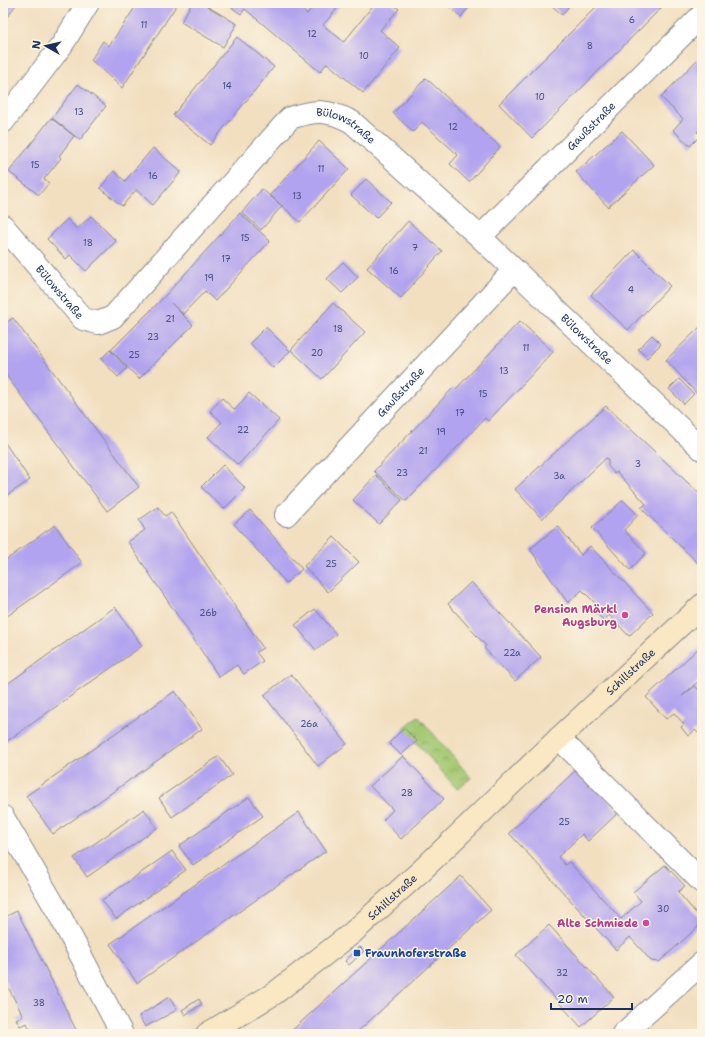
<svg xmlns="http://www.w3.org/2000/svg" width="705" height="1037" viewBox="0 0 705 1037" font-family="'Shantell Sans',sans-serif">
	<defs>
		<pattern id="park-crowns" width="20" height="18" patternUnits="userSpaceOnUse"><rect width="20" height="18" fill="#a4c972"/><path d="M2 6a3 3 0 1 1 6 0M12 15a3 3 0 1 1 6 0" fill="none" stroke="#85a461"/></pattern>
	</defs>
	<rect width="100%" height="100%" fill="#fcf5e5"/>
	<filter id="ink" filterUnits="userSpaceOnUse"><feTurbulence type="fractalNoise" baseFrequency=".025" numOctaves="2"/><feDisplacementMap in="SourceGraphic" scale="8" xChannelSelector="R" yChannelSelector="G"/><feConvolveMatrix kernelMatrix="1 2 1 2 8 2 1 2 1" color-interpolation-filters="sRGB"/></filter>
	<filter id="wash" filterUnits="userSpaceOnUse"><feTurbulence type="fractalNoise" baseFrequency=".012" numOctaves="4" result="noise"/><feDisplacementMap in="SourceGraphic" scale="16" xChannelSelector="R" yChannelSelector="G"/><feGaussianBlur stdDeviation="0.9" result="paint"/><feColorMatrix in="noise" values="0 0 0 0 0 0 0 0 0 0 0 0 0 0 0 0 0 1.4 0 .05"/><feComposite in="paint" operator="in"/></filter>
	<g filter="url(#wash)">
		<rect width="100%" height="100%" fill="#f2dfc0"/>
		<path fill="url(#park-crowns)" stroke="#607c68" d="M418,716L471,778L457,789L404,728Z"/>
		<g id="blocks">
			<path fill="#b1a3ef" d="M3,3H17L3,23Z
				M138,3H178L122,88L91,60L103,41L109,46Z
				M192,3H206L205,5L237,24L223,47L181,22Z
				M225,3H294L307,14L316,3H342L323,25L344,42L375,3H391L399,9L380,30L400,48L363,93L327,63L320,72L245,9L241,14Z
				M445,3H472L461,17Z
				M549,3H571L562,15Z
				M600,3H666L532,138L499,104Z
				M237,37L274,67L210,145L173,115Z
				M702,55V126L697,132L701,135L690,146L673,130L683,119L661,97Z
				M426,78L500,147L469,182L450,164L458,155L422,122L413,132L393,113Z
				M78,84L106,106L80,140L52,118Z
				M51,118L74,136L59,156L61,158L44,179L49,183L39,195L9,172Z
				M622,131L654,165L608,207L576,172Z
				M319,141L349,169L300,222L270,195Z
				M153,148L181,172L153,205L136,190L122,206L100,188L114,171L125,181Z
				M366,179L391,202L376,218L351,195Z
				M262,189L282,206L261,230L242,212Z
				M240,213L270,241L215,301L205,291L183,314L171,303L193,325L139,379L111,350L165,296Z
				M91,216L116,241L86,271L70,255L66,259L47,239L67,219L77,229Z
				M408,221L442,251L401,298L367,268Z
				M634,250L670,286L628,330L591,295Z
				M343,262L358,277L342,293L327,279Z
				M333,303L365,332L322,379L291,350Z
				M13,318L139,487L107,511L3,371V325Z
				M520,321L553,352L488,421L485,418L406,501L374,471L453,388L455,390Z
				M702,325V393L699,396L666,360Z
				M266,327L290,351L273,368L250,343Z
				M652,335L661,344L647,358L638,349Z
				M110,350L127,368L118,377L101,359Z
				M679,379L694,394L684,404L669,389Z
				M249,393L279,420L238,465L208,437L222,422L210,411L222,398L235,410Z
				M606,406L702,496V567L641,508L646,504L617,472L614,473L608,466V460L606,458L542,519L515,489Z
				M3,440L30,480L3,498Z
				M223,465L245,488L224,509L201,487Z
				M376,475L402,500L379,524L353,500Z
				M623,500L638,515L624,530L646,553L630,570L592,528Z
				M158,507L165,516L171,512L263,648L256,652L263,661L244,674L237,665L219,677L128,542L145,530L139,520Z
				M250,510L302,569L286,583L234,524Z
				M55,525L82,563L3,619V562Z
				M558,526L581,555L590,546L653,613L629,636L609,615L604,621L592,608L596,604L582,590L568,603L530,549Z
				M334,537L359,562L328,592L304,566Z
				M471,582L541,657L515,681L484,648L486,646L448,604Z
				M115,607L142,646L3,744V687Z
				M315,609L336,634L316,650L295,625Z
				M702,645V678L682,696L695,686L699,690L702,687V737L695,730L688,736L681,727L684,724L674,713L666,719L646,697Z
				M291,674L347,744L318,766L264,695Z
				M175,691L202,729L53,834L26,796Z
				M404,728L417,741L401,755L389,743Z
				M219,756L232,775L172,817L159,798Z
				M403,756L444,799L401,839L383,820L393,810L370,786Z
				M578,768L619,812L588,841L582,834L558,857L565,865L569,862L621,919L641,901L633,892L665,865L685,886L678,892L700,918L699,926L659,962L651,961L630,937L616,950L509,833Z
				M249,797L263,816L193,865L179,846Z
				M144,809L157,828L87,877L74,858Z
				M299,812L326,851L137,983L110,944Z
				M172,851L186,870L116,919L102,900Z
				M461,876L491,910L355,1034H288Z
				M17,911L47,971L78,1034H32L27,1023L20,1026L16,1019L23,1016L3,977V918Z
				M549,925L614,997L581,1027L516,955Z
				M360,947L364,951L349,965L345,961Z
				M169,997L177,1010L145,1027L139,1016Z
				M199,999L202,1004L185,1015L182,1010Z"/>
		</g>
	</g>
	<g filter="url(#ink)">
		<use href="#blocks" fill-opacity="0" stroke="#86878f" stroke-width="1"/>
		<g fill="none" stroke-linecap="round" stroke-linejoin="round">
			<g stroke="#86878f" stroke-width="24">
				<g id="street">
					<path d="M3,122L62,45L88,3"/>
					<path id="s1" d="M3,226L83,319L98,323L113,317L290,118C316,110 327,109 352,122L480,237L702,449"/>
					<path id="s2" d="M480,237L702,15"/>
					<path id="s3" d="M286,515L514,270"/>
					<path d="M559,738L702,882"/>
					<path d="M3,817L58,912L122,1034"/>
					<path d="M623,1034L702,963"/>
				</g>
			</g>
			<g stroke="#86878f" stroke-width="24">
				<g id="secondary">
					<path id="s4" d="M207,1034L275,993L351,934L422,870L559,738L702,605"/>
				</g>
			</g>
			<use href="#street" stroke="#fff" stroke-width="22"/>
			<use href="#secondary" stroke="#fae7c3" stroke-width="22"/>
		</g>
	</g>
	<g fill="#d1479c" stroke="#fcf5e5" stroke-width="1.5">
		<circle cx="625" cy="615" r="4"/>
		<circle cx="646" cy="923" r="4"/>
	</g>
	<rect fill="#1a4fb4" stroke="#fcf5e5" stroke-width="1.5" x="353" y="949" width="8" height="8" rx="2"/>
	<g text-anchor="middle" dominant-baseline="central" stroke-width="3" stroke-linejoin="round" paint-order="stroke">
		<g font-size="9" fill="#404c82">
			<text x="632" y="20">6</text>
			<text x="144" y="25">11</text>
			<text x="312" y="34">12</text>
			<text x="590" y="46">8</text>
			<text x="364" y="56">10</text>
			<text x="227" y="86">14</text>
			<text x="540" y="97">10</text>
			<text x="79" y="112">13</text>
			<text x="453" y="127">12</text>
			<text x="35" y="165">15</text>
			<text x="321" y="169">11</text>
			<text x="153" y="176">16</text>
			<text x="297" y="196">13</text>
			<text x="245" y="238">15</text>
			<text x="88" y="243">18</text>
			<text x="415" y="248">7</text>
			<text x="226" y="259">17</text>
			<text x="394" y="271">16</text>
			<text x="209" y="278">19</text>
			<text x="631" y="290">4</text>
			<text x="170" y="319">21</text>
			<text x="338" y="329">18</text>
			<text x="153" y="337">23</text>
			<text x="526" y="348">11</text>
			<text x="317" y="353">20</text>
			<text x="134" y="355">25</text>
			<text x="504" y="371">13</text>
			<text x="483" y="394">15</text>
			<text x="460" y="413">17</text>
			<text x="243" y="430">22</text>
			<text x="441" y="432">19</text>
			<text x="423" y="451">21</text>
			<text x="638" y="464">3</text>
			<text x="402" y="473">23</text>
			<text x="559" y="476">3a</text>
			<text x="331" y="564">25</text>
			<text x="208" y="613">26b</text>
			<text x="512" y="653">22a</text>
			<text x="309" y="724">26a</text>
			<text x="407" y="793">28</text>
			<text x="564" y="822">25</text>
			<text x="663" y="909">30</text>
			<text x="562" y="973">32</text>
			<text x="39" y="1003">38</text>
		</g>
		<g font-size="11" fill="#1b2f5e" stroke="#fcf5e5">
			<text stroke="none"><textPath href="#s2" startOffset="157">Gaußstraße</textPath></text>
			<text stroke="none"><textPath href="#s1" startOffset="481">Bülowstraße</textPath></text>
			<text stroke="none"><textPath href="#s1" startOffset="87">Bülowstraße</textPath></text>
			<text stroke="none"><textPath href="#s1" startOffset="805">Bülowstraße</textPath></text>
			<text stroke="none"><textPath href="#s3" startOffset="168">Gaußstraße</textPath></text>
			<text stroke="none"><textPath href="#s4" startOffset="559">Schillstraße</textPath></text>
			<text stroke="none"><textPath href="#s4" startOffset="231">Schillstraße</textPath></text>
		</g>
		<g font-size="11" font-weight="bold" fill="#b23c85" stroke="#fcf5e5" text-anchor="end">
			<text x="617" y="609">Pension Märkl<tspan x="617" dy="13">Augsburg</tspan></text>
			<text x="638" y="923">Alte Schmiede</text>
		</g>
		<g font-size="11" font-weight="bold" fill="#164399" stroke="#fcf5e5" text-anchor="start">
			<text x="365" y="953">Fraunhoferstraße</text>
		</g>
	</g>
	<rect width="705" height="1037" fill="none" stroke="#fcf5e5" stroke-width="16"/>
	<g transform="translate(46 46) rotate(278)" stroke="#fcf5e5" stroke-width="3" paint-order="stroke">
	<path d="M0-3L7 15L0 10L-7 15Z" fill="#1b2f5e"/>
	<text y="-6" font-size="11" font-weight="bold" text-anchor="middle" fill="#1b2f5e">N</text>
	</g>
	<path d="M551 1003v6h81v-6" fill="none" stroke="#1b2f5e" stroke-width="2"/>
	<text x="557" y="1003" font-size="12" fill="#1b2f5e" stroke="#fcf5e5" stroke-width="3" paint-order="stroke">20 m</text>
</svg>
